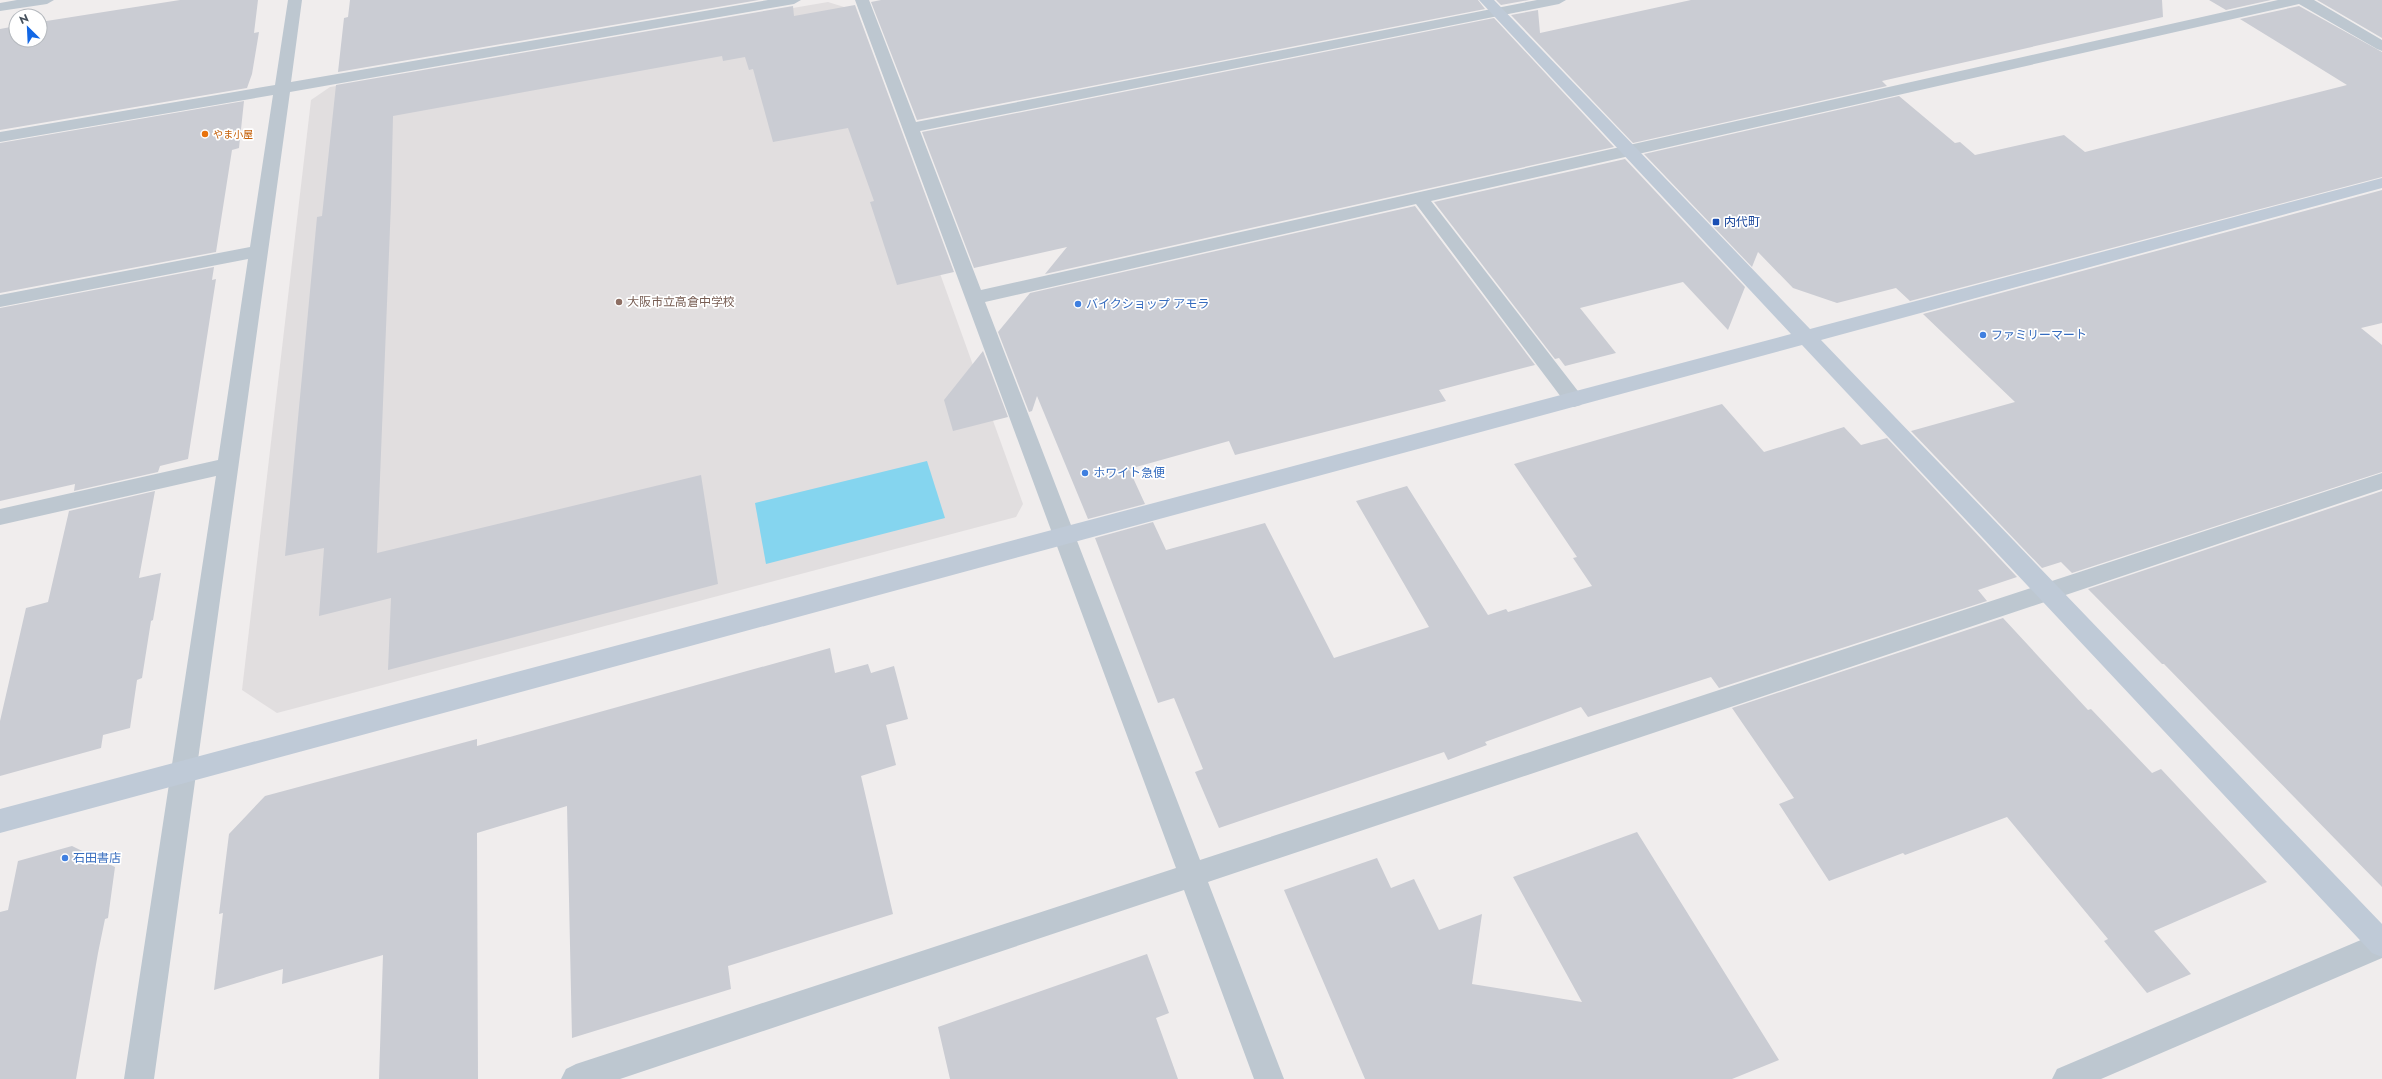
<svg xmlns="http://www.w3.org/2000/svg" width="2382" height="1079" viewBox="0 0 2382 1079" font-family="Jost,'Noto Sans JP',sans-serif">
	<rect width="100%" height="100%" fill="#f0eded"/>
	<path fill="#e1dedf" d="M828,2L844,7L1023,504L1016,517L277,713L242,690L311,100L330,87Z"/>
	<path fill="#85d5ef" d="M927,461L945,518L766,564L755,503Z"/>
	<path fill="#caccd3" d="M180,0H258L254,33L259,32L252,74L247,88L0,130V29L16,26V40H40V22Z
		M350,0H759L338,72L344,18L348,17Z
		M881,0H1478L1485,9L917,120L871,2Z
		M1496,0H1529L1501,5Z
		M1691,0H2162L2163,17L1882,81L1887,86L1633,143L1511,15L1538,10L1540,33Z
		M2209,0H2271L2226,10Z
		M2317,0H2382V38Z
		M855,5L954,272L897,285L870,202L874,201L848,128L773,142L753,69L749,70L745,57L723,61L722,56L393,116L391,203L377,553L701,475L718,584L388,670L391,598L319,616L324,548L285,556L317,217L322,216L336,85L793,6L794,16Z
		M2299,6L2382,52V177L1910,301L1896,288L1837,303L1793,288L1758,252L1752,267L1644,154L1899,96L1955,143L1960,142L1975,155L2064,135L2085,152L2347,85L2240,19Z
		M1494,18L1614,147L1045,274L1067,247L974,268L922,132Z
		M244,101L239,148L232,150L216,252L0,293V143Z
		M1625,159L1745,287L1728,330L1683,282L1580,308L1616,353L1565,366L1559,358L1555,359L1434,202Z
		M2382,190V323L2361,328L2382,345V472L2072,573L2061,562L2042,568L1911,431L2015,402L1923,314Z
		M1415,206L1535,365L1439,390L1446,401L1235,455L1229,441L1129,469L1145,504L1088,519L1037,396L1032,411L1029,412L998,332L1030,293Z
		M214,267L212,280L216,279L188,459L160,466L158,472L74,491L75,484L0,501V308Z
		M983,351L1008,417L953,431L944,400Z
		M1722,404L1764,452L1844,427L1861,445L1887,438L2017,577L1978,590L1987,601L1719,688L1711,677L1588,717L1581,707L1485,742L1487,745L1448,760L1444,752L1219,828L1195,772L1203,769L1174,698L1158,703L1095,538L1153,522L1166,550L1265,523L1334,658L1429,627L1356,501L1407,486L1488,615L1506,609L1508,612L1592,586L1573,558L1577,557L1514,464Z
		M155,491L139,578L161,573L153,620L151,621L142,678L137,680L130,728L103,735L101,748L0,776V721L26,608L48,602L69,511Z
		M2382,491V887L2164,664H2162L2088,589Z
		M2003,618L2088,710L2091,709L2152,773L2161,769L2267,882L2154,931L2191,974L2147,993L2104,941L2108,939L2007,817L1905,855L1903,853L1829,881L1779,804L1794,798L1732,708Z
		M830,648L835,673L868,664L871,673L894,666L908,719L886,725L896,765L861,776L893,914L728,966L731,989L572,1038L567,806L477,833L478,1079H379L383,955L282,984L283,969L214,990L223,913L219,914L229,834L265,796L477,739V746Z
		M1637,832L1779,1060L1732,1079H1365L1284,890L1377,858L1391,888L1414,879L1439,930L1482,914L1472,984L1582,1002L1513,877Z
		M72,846L115,867L108,918L105,919L98,953L76,1079H0V912L8,910L18,861Z
		M1147,954L1169,1013L1156,1018L1178,1079H950L938,1027Z"/>
	<g fill="none" stroke-linecap="round" stroke-linejoin="round">
		<path fill="#bdc7d0" fill-rule="evenodd" d="M17,0H54L47,4L0,11V3Z
			M288,0H302L291,82L768,0H801L794,4L290,92L154,1079H124L216,476L0,525V509L218,460L248,259L0,307V295L250,247L273,95L0,142V132L275,85Z
			M855,0H869L916,122L1537,0H1566L1559,4L920,131L981,290L2278,0H2314L2382,40V51L2377,49L2299,4L1431,201L1581,395L1584,400L1581,405L1574,407L1567,405L1416,204L985,302L1200,860L2382,473V489L1208,882L1284,1079H1254L1184,890L620,1079H561L566,1069L576,1064L1176,868Z
			M2382,931V958L2101,1079H2052L2057,1069Z"/>
		<path fill="#bfcad7" fill-rule="evenodd" d="M1479,0H1494L1810,329L2382,178V188L1821,340L2382,924V957L2372,953L1802,345L0,833V809L1791,334Z"/>
	</g>
	<circle fill="#e8710a" stroke="#fff" stroke-width="1.5" cx="205" cy="134" r="4"/>
	<rect fill="#1a4fb4" stroke="#fff" stroke-width="1.5" x="1712" y="218" width="8" height="8" rx="2"/>
	<circle fill="#8d6e63" stroke="#fff" stroke-width="1.5" cx="619" cy="302" r="4"/>
	<g fill="#3f7fe0" stroke="#fff" stroke-width="1.5">
		<circle cx="1078" cy="304" r="4"/>
		<circle cx="1983" cy="335" r="4"/>
		<circle cx="1085" cy="473" r="4"/>
		<circle cx="65" cy="858" r="4"/>
	</g>
	<g text-anchor="middle" dominant-baseline="central" stroke-width="3.5" stroke-linejoin="round" paint-order="stroke">
		<g font-size="10" fill="#c56008" stroke="#fff" text-anchor="start">
			<text x="213" y="134">やま小屋</text>
		</g>
		<g font-size="12" fill="#164399" stroke="#fff" text-anchor="start">
			<text x="1724" y="222">内代町</text>
		</g>
		<g font-size="12" fill="#785e54" stroke="#fff" text-anchor="start">
			<text x="627" y="302">大阪市立高倉中学校</text>
		</g>
		<g font-size="12" fill="#366cbe" stroke="#fff" text-anchor="start">
			<text x="1086" y="304">バイクショップ アモラ</text>
			<text x="1991" y="335">ファミリーマート</text>
			<text x="1093" y="473">ホワイト急便</text>
			<text x="73" y="858">石田書店</text>
		</g>
	</g>
	<g transform="translate(28 28) rotate(336)"><circle r="19" fill="#ffffff" stroke="#b5b9be"/>
	<path d="M0-3L7 15L0 10L-7 15Z" fill="#1267e5"/>
	<text y="-6" font-size="11" font-weight="bold" text-anchor="middle" fill="#45505c">N</text>
	</g>
</svg>
